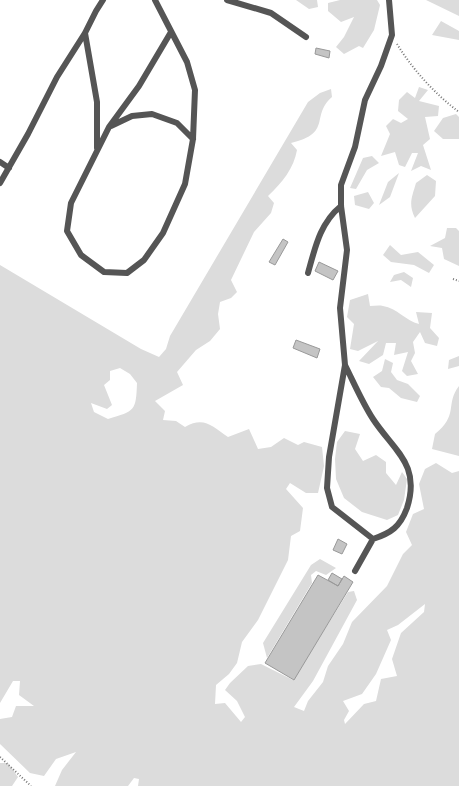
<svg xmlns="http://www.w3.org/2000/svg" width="459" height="786" viewBox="0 0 459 786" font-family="'Nunito Sans',sans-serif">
	<rect width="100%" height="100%" fill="#fff"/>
	<path fill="#dcdcdc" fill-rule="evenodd" d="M296,0H317L318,7L309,9Z
		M340,0H377L380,5L374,30L363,48L359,46L344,54L336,47L344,37L354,17L341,22L328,11V3Z
		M426,0H459V16Z
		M441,21L459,31V40L432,35Z
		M419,87L428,90L419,101L439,106L438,116L425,117L430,139L423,145L431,170L421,166L411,171L418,153H412L405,167L399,165L395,152L381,156L390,134L386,126L393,119L401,123L408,119L398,111L399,100L407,92L415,98Z
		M331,89L332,97C310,116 333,133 291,143L297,150C294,168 282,183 268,196L274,203L271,213L254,232L231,280L237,292L231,298L220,302L218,314L220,329L210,341L196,350L177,372L183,385L155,401L165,411L163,420L176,421L185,427C204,416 212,426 228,437L249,429L258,449L271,447L284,438L298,445L304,442L322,447L324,466L318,493H306L290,483L286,489L303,508L300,531L291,536L288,560L258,620L242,642L237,663L229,674L216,685L215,704L225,703L241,722L245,717L237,701L225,690L230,683L248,666L261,664L293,680L348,592L354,591L357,600L313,681L294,707L304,711L308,701L323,682L328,666L343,644L352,622L387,586L403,554L412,545L406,532L413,514L424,509L419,484L425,469L436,463L452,473L459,471V786H138L139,779L134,778L128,786H55L62,770L76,752L56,759L44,776L30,773L0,744V719L12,717L16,706H34L19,695L20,681H13L0,703V265L141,349L159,357L166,349L170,336L308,102L320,93ZM120,368L130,374L137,383C136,411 135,411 108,419L94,412L91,403L107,409L112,405L104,385L110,380V371ZM425,604L424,612L401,633L392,659L397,676L381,679L376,701L364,704L345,724L344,720L349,711L343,701L362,694L376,674L391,640L387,630L398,625Z
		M456,114L459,117V139H443L434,131L443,118Z
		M372,156L379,163L367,170L356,189L350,188L363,158Z
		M399,173L390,197L379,205L388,182Z
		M427,175L436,181L435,196L415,218C408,204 412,197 416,183Z
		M368,192L374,203L369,209L355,205L354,196Z
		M447,228H456L459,231V266L444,259L442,248L430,246L445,238Z
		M390,245L401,255L418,252L434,265L429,273L414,265L391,262L383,255Z
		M404,272L413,278L411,287L401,280L390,282L394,275Z
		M368,294L370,306C374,306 379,305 383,306C397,308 406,321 419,324L416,312L432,313L430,328L439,338L437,346L425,343L420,332L413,342L415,353L411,361L418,374L407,376L402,371L408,352L394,355L396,343H386L383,355L369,364L359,361L378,341L358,351L350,349L354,324L347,317L350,300Z
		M459,356V366L448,369L449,360Z
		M385,359L393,363L391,372L397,380L408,384L420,396L417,402L401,398L389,388L381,387L373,377L382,371Z
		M459,386V456L432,449L435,434C459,415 445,404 459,386Z
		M345,431L360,434L355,449L363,461L376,455L386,462V473L396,485L402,472L407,479L404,500L398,515L387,520L362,512L344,498L336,479L335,459L337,442Z
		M320,559L336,568L326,575L316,571L311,575L312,583L267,658L263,643L311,565Z
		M0,763H8L18,777L12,786H0Z"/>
	<path fill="#c4c4c4" stroke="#999" d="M316,48L330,51L329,58L315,54Z
		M283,239L288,242L275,265L269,262Z
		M319,262L338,271L333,280L315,271Z
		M296,340L320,349L317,358L293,348Z
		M338,539L347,544L342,554L333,550Z
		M332,573L342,579L338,586L328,580Z
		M318,575L338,586L344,576L353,582L294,680L265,663Z"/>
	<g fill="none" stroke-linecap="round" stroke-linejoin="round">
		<path stroke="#777" stroke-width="2" stroke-dasharray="1 2" stroke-linecap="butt" d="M397,44C413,70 435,94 459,112
			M453,279L459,281
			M0,757L31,786"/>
		<path stroke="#555" stroke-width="6" d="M155,0L187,62L195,90L193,139L185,184L163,233L144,260L127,273L104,272L81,255L67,231L71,203L109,127L139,86L171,32
			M227,0L271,13L306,37
			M85,33L97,102V148
			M111,126L132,116L152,114L177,123L193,139
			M0,162L9,168
			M0,183L28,134L57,77L85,33L96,11L103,0
			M308,273C315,248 320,223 341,206
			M345,365C354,383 362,402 373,419C394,451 421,464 407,508C400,527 391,533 373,539L332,507L327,488L329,457L345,365L340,308L347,250L341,206V185L355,147L365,100L381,66L392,35L389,0
			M355,571L373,539"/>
	</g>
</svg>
